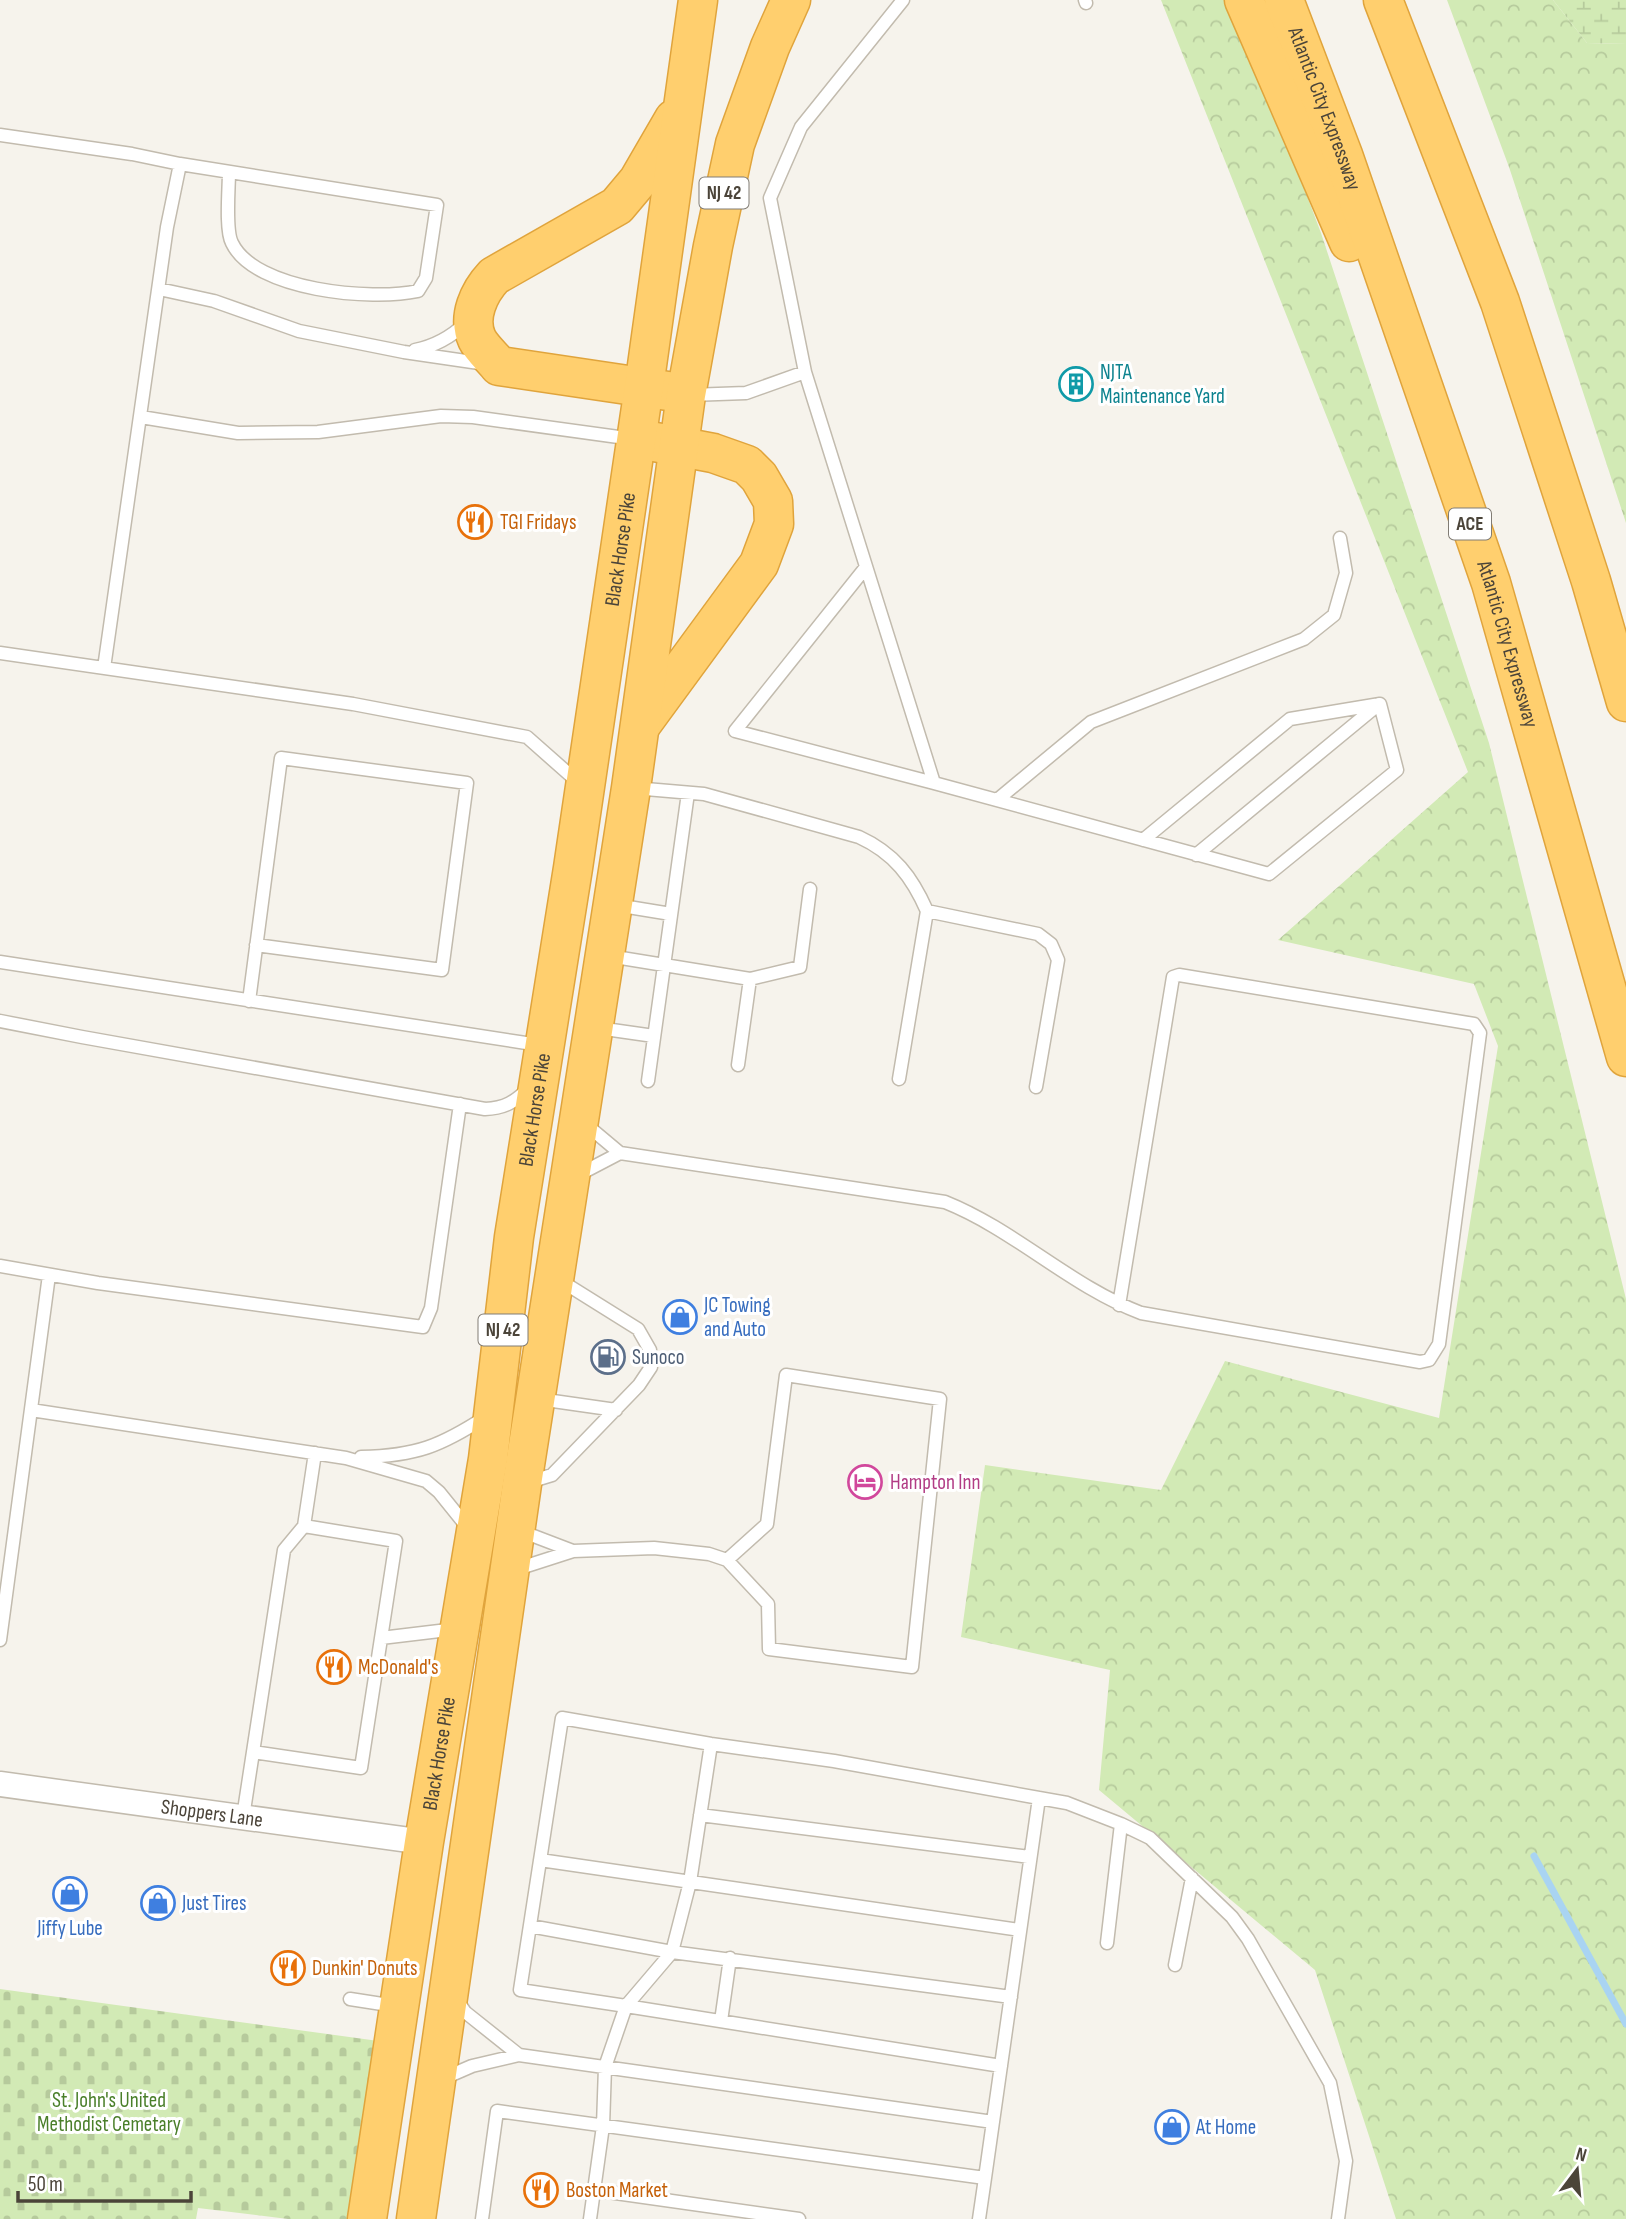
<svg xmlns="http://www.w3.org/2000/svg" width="1626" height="2219" viewBox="0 0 1626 2219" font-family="'Sofia Sans Condensed',sans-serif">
	<defs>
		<pattern id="forest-crowns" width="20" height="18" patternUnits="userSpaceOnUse" patternTransform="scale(1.75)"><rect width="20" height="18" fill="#d2eab5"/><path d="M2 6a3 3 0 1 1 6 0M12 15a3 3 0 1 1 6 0" fill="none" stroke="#b6ca9c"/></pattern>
		<pattern id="wetland-marsh" width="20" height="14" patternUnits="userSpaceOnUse" patternTransform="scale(1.75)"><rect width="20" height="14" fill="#d2eab5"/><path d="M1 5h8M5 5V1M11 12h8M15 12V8" fill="none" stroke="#b6ca9c"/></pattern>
		<pattern id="cemetery-stones" width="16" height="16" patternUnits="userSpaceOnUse" patternTransform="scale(1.75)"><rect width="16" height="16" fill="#d2eab5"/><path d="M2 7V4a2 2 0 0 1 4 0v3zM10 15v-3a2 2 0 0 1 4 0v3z" fill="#b6ca9c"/></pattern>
	</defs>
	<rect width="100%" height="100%" fill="#f6f3ec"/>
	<path fill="url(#forest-crowns)" d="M1161,0H1233L1321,233L1489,743L1626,1299V2219H1396L1315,1970L1099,1790L1110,1670L961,1637L985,1465L1161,1490L1225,1361L1439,1418L1498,1046L1474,984L1278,940L1468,772Z
		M1447,0H1553L1587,43L1626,44V523L1509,167Z"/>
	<path fill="url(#wetland-marsh)" d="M1553,0H1626V44L1587,43Z"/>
	<path fill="url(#cemetery-stones)" d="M0,1989L393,2043L367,2219H288L198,2208L196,2219H0Z"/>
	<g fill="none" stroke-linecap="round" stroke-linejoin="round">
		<path stroke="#a9d4f2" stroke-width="7" d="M1534,1856L1626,2024"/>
		<g stroke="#c2bbae" stroke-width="15">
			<path id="lane" d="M1085,0L1086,3
				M0,135L132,154L180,164L167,227L104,668
				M180,164L437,205L426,278L418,291C372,301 255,291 232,243C225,230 229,188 229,172
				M159,289L214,301L299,331L404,352L486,364
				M415,350C436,346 451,337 466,323
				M805,372L770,198L801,127L903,0
				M690,395L746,393L805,372L934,783L1269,874L1397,770L1380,704L1290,719L1143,840
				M141,417L238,433L318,432L441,416L473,417L633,439
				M866,567L735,731L934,783
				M0,653L353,704L527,737L579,783
				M634,788L704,794L859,837C894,853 912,877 927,911L899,1079
				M997,800L1091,722L1304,639L1334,615L1346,573L1340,538
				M1196,855L1379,704
				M616,905L671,914
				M927,911L1038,934L1051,944L1058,960L1036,1087
				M609,956L750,979L800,967L810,889
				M0,962L539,1045
				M249,1001L281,758L467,783L442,970L256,945
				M0,1021L82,1037L485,1109C505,1108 515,1102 529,1088
				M598,1028L654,1036
				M738,1065L750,979
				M648,1081L688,793
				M620,1153L945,1202C1015,1230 1070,1286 1141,1313L1420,1362L1429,1360L1439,1344L1480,1033L1474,1024L1179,975L1173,977L1119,1305
				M576,1176L620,1153L583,1122
				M0,1266L98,1283L423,1327L431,1308L460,1104
				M539,1399L616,1410
				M31,1410L346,1458L426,1481L439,1492L468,1528
				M361,1457C416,1456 441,1446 487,1416
				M529,1482L552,1475L639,1385L651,1367L650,1350L638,1329L558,1279
				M304,1526L396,1541L361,1768L253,1752L284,1550Z
				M304,1526L315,1453
				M518,1530L573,1551
				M514,1570L573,1551L654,1548L709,1554L727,1560L768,1604L769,1649L912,1667L940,1399L786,1375L767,1524L727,1560
				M381,1638L456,1629
				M0,1640L49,1275
				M711,1744L690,1882L672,1952L626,2006L1001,2066
				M700,1815L1030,1857
				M243,1817L253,1752
				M540,1860L1020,1930
				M530,1926L672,1952L1011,1997
				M1107,1943L1121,1824
				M1175,1965L1192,1878
				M350,1999L395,2006
				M457,2000L465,2012L519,2055
				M721,2021L730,1958
				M442,2079L472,2066L519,2055L993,2122
				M985,2178L1039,1798
				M594,2190L799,2219
				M482,2219L497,2111L985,2178L979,2219
				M590,2219L603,2126L605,2067L626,2006L520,1990L562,1718L711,1744L834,1761L1067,1803L1121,1824L1150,1838L1232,1917L1248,1939L1330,2083L1346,2161L1338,2219"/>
		</g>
		<g stroke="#c2bbae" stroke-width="27">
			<g id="street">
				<path id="s1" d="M0,1784L424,1842"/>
			</g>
		</g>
		<g stroke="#e0a43c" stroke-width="41">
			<g id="highway">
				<path d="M1244,0L1349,242"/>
				<path id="s2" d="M1284,0L1343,155L1491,583L1626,1057"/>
				<path d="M1383,0L1500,302L1591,581L1626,702"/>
				<path d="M668,391L499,366C493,358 482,349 477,339C467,317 479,292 494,276L617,206L638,181L674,119"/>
				<path d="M641,725L759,564L774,524L773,501L759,477L747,465L713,453L655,442"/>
				<path id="s3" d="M367,2219L424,1842L488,1459L514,1237L573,868L644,387L698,0"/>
				<path d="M416,2219L522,1484L631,788L686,395L713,246L735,144L770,47L791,0"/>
			</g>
		</g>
		<use href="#lane" stroke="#fff" stroke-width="12"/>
		<use href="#street" stroke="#fff" stroke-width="24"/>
		<use href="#highway" stroke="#ffcf6e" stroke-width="38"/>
	</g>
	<defs>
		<g id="building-ring" transform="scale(1.75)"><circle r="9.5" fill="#fff" stroke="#0f9aa8" stroke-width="1.5"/><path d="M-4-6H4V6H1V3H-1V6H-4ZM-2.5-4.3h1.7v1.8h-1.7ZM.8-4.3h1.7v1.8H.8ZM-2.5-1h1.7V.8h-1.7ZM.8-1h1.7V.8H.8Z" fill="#0f9aa8"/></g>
		<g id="restaurant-ring" transform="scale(1.75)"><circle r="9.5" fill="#fff" stroke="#e8710a" stroke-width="1.5"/><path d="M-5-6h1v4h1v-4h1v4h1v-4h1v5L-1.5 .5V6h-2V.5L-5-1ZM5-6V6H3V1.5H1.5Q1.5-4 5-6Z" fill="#e8710a"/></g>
		<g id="shop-ring" transform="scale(1.75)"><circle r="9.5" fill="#fff" stroke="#3f7fe0" stroke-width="1.5"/><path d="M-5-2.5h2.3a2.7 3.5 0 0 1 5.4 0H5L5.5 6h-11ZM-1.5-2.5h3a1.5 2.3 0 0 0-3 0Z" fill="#3f7fe0"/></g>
		<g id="fuel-ring" transform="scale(1.75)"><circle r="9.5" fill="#fff" stroke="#5c6f8a" stroke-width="1.5"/><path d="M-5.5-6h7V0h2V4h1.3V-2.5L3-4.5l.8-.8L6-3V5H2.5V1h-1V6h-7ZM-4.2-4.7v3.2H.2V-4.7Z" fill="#5c6f8a"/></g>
		<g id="hotel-ring" transform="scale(1.75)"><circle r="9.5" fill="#fff" stroke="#d1479c" stroke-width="1.5"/><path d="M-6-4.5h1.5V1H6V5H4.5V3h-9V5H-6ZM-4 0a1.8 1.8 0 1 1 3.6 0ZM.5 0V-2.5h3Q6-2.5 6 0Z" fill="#d1479c"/></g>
	</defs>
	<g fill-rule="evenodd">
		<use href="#building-ring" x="1076" y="384"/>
		<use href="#restaurant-ring" x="475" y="522"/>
		<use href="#shop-ring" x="680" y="1317"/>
		<use href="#fuel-ring" x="608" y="1357"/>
		<use href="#hotel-ring" x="865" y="1482"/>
		<use href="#restaurant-ring" x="334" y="1667"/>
		<use href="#shop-ring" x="70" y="1894"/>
		<use href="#shop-ring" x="158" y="1903"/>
		<use href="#restaurant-ring" x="288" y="1968"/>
		<use href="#shop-ring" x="1172" y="2127"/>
		<use href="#restaurant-ring" x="541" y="2190"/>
	</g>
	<g text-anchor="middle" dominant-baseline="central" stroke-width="6" stroke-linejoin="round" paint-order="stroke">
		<g fill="#fff" stroke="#817c74" stroke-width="2">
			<rect x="699.5" y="177.5" width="49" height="31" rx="5"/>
			<rect x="1449" y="508.5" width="42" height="31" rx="5"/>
			<rect x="478.5" y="1314.5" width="49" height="31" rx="5"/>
		</g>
		<g font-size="19" font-weight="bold" fill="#4b4439">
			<text x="724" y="193">NJ 42</text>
			<text x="1470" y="524">ACE</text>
			<text x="503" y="1330">NJ 42</text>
		</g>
		<g font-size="21" fill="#4b4439" stroke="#fff">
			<text stroke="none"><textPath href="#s2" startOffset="116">Atlantic City Expressway</textPath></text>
			<text stroke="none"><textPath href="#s3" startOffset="1689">Black Horse Pike</textPath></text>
			<text stroke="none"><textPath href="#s2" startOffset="682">Atlantic City Expressway</textPath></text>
			<text stroke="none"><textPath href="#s3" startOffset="1122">Black Horse Pike</textPath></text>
			<text stroke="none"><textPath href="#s3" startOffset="471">Black Horse Pike</textPath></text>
			<text stroke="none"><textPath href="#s1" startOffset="214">Shoppers Lane</textPath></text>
		</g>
		<g font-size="21" fill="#0d838f" stroke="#fff" text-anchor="start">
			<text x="1100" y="372">NJTA<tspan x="1100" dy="24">Maintenance Yard</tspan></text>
		</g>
		<g font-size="21" fill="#c56008" stroke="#fff" text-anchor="start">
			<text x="500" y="522">TGI Fridays</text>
			<text x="358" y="1667">McDonald's</text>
			<text x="312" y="1968">Dunkin' Donuts</text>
			<text x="566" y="2190">Boston Market</text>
		</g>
		<g font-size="21" fill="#366cbe" stroke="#fff" text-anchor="start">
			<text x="704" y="1305">JC Towing<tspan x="704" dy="24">and Auto</tspan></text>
			<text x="182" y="1903">Just Tires</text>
			<text x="70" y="1928" text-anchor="middle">Jiffy Lube</text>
			<text x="1196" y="2127">At Home</text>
		</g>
		<g font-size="21" fill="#4e5e75" stroke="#fff" text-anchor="start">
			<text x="632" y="1357">Sunoco</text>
		</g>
		<g font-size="21" fill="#b23c85" stroke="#fff" text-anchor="start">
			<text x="890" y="1482">Hampton Inn</text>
		</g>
		<g font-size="21" fill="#4a7f2a" stroke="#fff">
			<text x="109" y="2100">St. John's United<tspan x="109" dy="24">Methodist Cemetary</tspan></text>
		</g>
	</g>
	<g transform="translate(1577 2170) rotate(16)" stroke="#ffffff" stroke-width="5" paint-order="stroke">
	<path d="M0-5L12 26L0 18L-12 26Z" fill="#4b4439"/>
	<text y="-10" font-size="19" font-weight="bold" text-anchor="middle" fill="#4b4439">N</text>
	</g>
	<path d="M18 2191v10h173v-10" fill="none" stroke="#4b4439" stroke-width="3.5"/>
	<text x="28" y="2191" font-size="21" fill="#4b4439" stroke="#ffffff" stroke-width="5" paint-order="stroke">50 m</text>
</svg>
